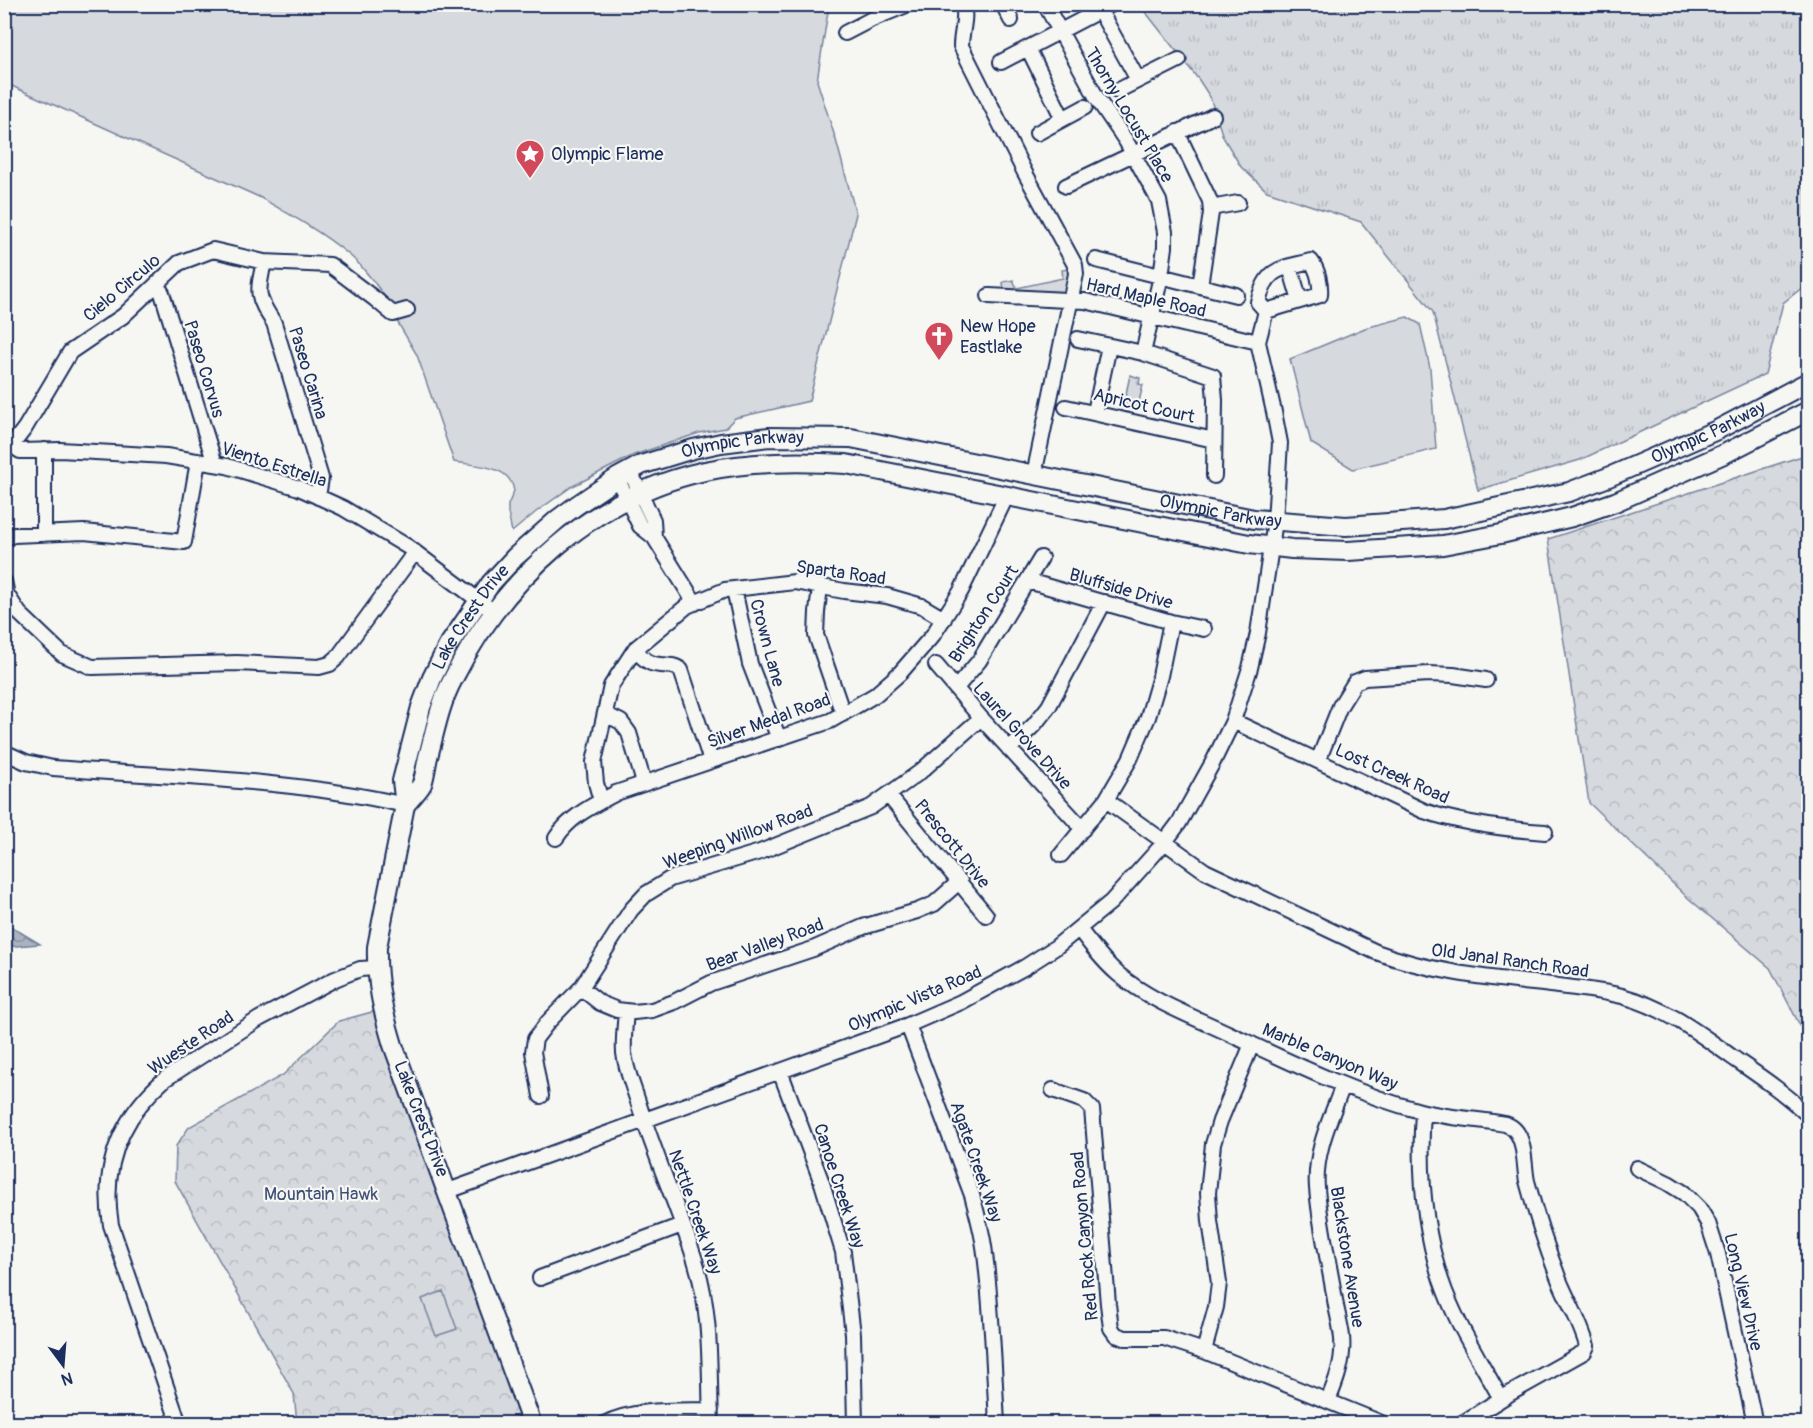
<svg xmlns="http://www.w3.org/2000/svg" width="1813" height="1428" viewBox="0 0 1813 1428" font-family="Pangolin,sans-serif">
	<defs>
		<pattern id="grass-tufts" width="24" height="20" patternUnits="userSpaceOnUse" patternTransform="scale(1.5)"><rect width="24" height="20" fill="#d6d9dd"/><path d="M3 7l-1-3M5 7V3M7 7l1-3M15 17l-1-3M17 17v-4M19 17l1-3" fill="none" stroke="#b7bbc0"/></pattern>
		<pattern id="forest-crowns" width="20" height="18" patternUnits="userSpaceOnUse" patternTransform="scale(1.5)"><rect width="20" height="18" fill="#d6d9dd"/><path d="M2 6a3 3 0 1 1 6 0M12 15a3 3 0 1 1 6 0" fill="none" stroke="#b7bbc0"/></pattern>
		<pattern id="water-waves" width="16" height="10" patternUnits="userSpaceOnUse" patternTransform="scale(1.5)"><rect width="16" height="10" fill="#abb2c0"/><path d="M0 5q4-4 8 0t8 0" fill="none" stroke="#8a919f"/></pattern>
	</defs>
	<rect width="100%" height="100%" fill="#f6f6f2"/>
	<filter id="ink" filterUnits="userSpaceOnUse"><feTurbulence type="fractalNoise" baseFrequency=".0167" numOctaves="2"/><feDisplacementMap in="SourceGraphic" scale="12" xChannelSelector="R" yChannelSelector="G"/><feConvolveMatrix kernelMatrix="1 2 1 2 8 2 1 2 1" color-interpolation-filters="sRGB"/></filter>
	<g filter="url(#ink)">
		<path fill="url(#grass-tufts)" stroke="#78849e" stroke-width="1.5" d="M1140,5H1808V283L1783,303L1765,374L1580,460L1478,490L1433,312L1361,222L1267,191L1241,167L1223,137L1210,97L1199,80Z
			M1067,269L1070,272L1066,292H1004L1003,282L1013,280L1017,288L1063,278L1062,270Z
			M1130,375L1140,378L1139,384L1143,385L1138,406L1124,403Z"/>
		<path fill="url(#forest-crowns)" stroke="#78849e" stroke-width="1.5" d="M1808,454V1041L1770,968L1687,897L1589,803L1548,539Z
			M383,1009L533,1423H297L294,1394L175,1181L176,1146L189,1127L283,1075L339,1021Z"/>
		<path fill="#d6d9dd" stroke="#78849e" stroke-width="1.5" d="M5,5H829L817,81L836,140L856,214L809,401L735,418L725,428L699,433L634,455L571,487L536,512L512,532L508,513V505L514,491C510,464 475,466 454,462L417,355L397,321L383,311L390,303C376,286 364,266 347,253C320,231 289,214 259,197L5,83Z
			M1407,317L1420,324L1430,368L1436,449L1353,469L1311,443L1290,359L1365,328Z
			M443,1291L457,1329L436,1336L422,1299Z"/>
		<path fill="url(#water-waves)" stroke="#717e99" stroke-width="1.5" d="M5,923L40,944L5,947Z"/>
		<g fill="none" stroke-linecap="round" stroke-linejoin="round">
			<g stroke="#1b2f5e" stroke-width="18">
				<path id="minor" d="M963,4C967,19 961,32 961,46L1025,173L1075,265L1076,274L1034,475
					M1003,4L1011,20
					M1045,4L1098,100L1126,141L1159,201L1165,232V247L1161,276L1143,353
					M1100,11L1138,80
					M845,33L872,19L909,4
					M1028,48L1063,119
					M1001,62L1112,4
					M1117,91L1179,60
					M1177,132L1210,201L1211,213L1200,286
					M1037,133L1085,107
					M1066,186L1213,116
					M1211,208L1238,203
					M1096,260L1236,295
					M264,262C257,293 256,296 274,323L321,478L318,497
					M1290,267L1300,301
					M156,285L162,293L215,464
					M989,296L1085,301L1258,342
					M1078,339L1143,353L1213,376L1215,400L1214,476
					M1066,407L1214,440
					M1095,412L1109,346
					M12,445L20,451L60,450L166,456L227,466L299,488L343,508L408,547L494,612
					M4,450L12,445L25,428L70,352L123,316L179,263L213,250L264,262L330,265L375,299L393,314L407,310
					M44,450V534
					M630,471L653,520L654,537
					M617,478L640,526L654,537L695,603
					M4,538L14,535L84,532L184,542L198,461
					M4,581L7,595L19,613L62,654L92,667L237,663L319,667L330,664L338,657L415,552
					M1028,581L1171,622L1204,629
					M820,587L817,612L816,635L843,714
					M734,589L750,664L779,739
					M635,649C639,654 643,659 649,662C659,668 672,662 681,670L711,761
					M936,665L981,718L1083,829
					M956,688L979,661L1041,558
					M605,714L621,722L629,733L644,783
					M1233,721L1424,811C1462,824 1505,829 1545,832
					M1009,749L1034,725L1049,706L1104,602
					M4,752L26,762L53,768C169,777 291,779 405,805
					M1318,761L1340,706L1355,682L1365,678L1429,674L1453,675L1486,680
					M889,796L986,915
					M1106,800L1205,871L1376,952C1433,973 1490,978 1550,985C1574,988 1598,990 1622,996C1666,1008 1696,1031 1732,1057C1758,1075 1785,1093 1808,1115
					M601,801L596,783L594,762L611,686L635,649L687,606L725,590L795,582L844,591L887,596L922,606L944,619
					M556,838C570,816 594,805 616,793L830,721L875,695L900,673L933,635L961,591L1007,495
					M1061,855L1106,800L1130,759L1148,717L1160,676L1171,622
					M1079,929C1091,945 1103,961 1118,974C1150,1001 1192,1016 1230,1034C1292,1063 1353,1093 1420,1111C1447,1118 1477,1119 1505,1124C1527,1130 1523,1163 1527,1181C1536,1215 1547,1249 1560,1282C1569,1303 1581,1324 1587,1346L1584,1352L1509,1394L1469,1419L1460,1424
					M581,988L600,1003L617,1010L634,1012L652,1010L674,1002L711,983L813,949L863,927L917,911L934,904L960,881
					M626,1012C625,1025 623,1039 624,1053C626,1071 634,1088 639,1105C656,1158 678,1208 695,1260C712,1313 709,1369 711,1424
					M908,1025L972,1195C977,1214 983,1234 985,1254C992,1310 994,1367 997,1424
					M780,1071L822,1183L843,1252L853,1334L855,1424
					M1053,1090L1084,1101L1092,1109L1108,1304L1111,1328L1116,1335L1125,1338H1164L1204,1351L1384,1424
					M541,1096L533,1052L535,1039L548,1022L581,988L631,910L646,894L670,879L760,852L871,807L920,772L981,718
					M1423,1112C1419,1168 1423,1225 1441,1280C1455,1322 1480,1360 1501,1399
					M1637,1168L1668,1183L1684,1193L1699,1208L1708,1223L1718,1254L1755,1424
					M448,1191L908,1025L961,1002L1025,967L1056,947L1111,902L1164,843L1179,823L1213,762L1233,721L1250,668L1258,633L1275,521L1280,443L1274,412L1258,342L1266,311L1320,295C1321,284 1318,270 1311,261C1280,269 1267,267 1258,302L1266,311
					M540,1278L682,1225
					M1204,1351L1216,1307L1219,1283L1210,1221L1208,1193L1213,1144L1220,1121L1252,1044
					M1328,1401C1334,1386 1341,1369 1342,1352C1344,1337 1339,1321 1336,1306C1330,1267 1320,1227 1317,1188C1314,1152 1331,1118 1343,1085
					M179,1424L111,1225C101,1166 120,1118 165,1079L259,1019L335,979L360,969L377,968
					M604,1424C636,1408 676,1411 711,1410"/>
			</g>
			<g stroke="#1b2f5e" stroke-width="22">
				<g id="major">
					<path d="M405,805C410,799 418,791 422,784C425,776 426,765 428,757C435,731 440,703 453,679C503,579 594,495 705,471C751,461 799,461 846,464L1249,544L1292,549L1348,551L1443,545L1501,534L1572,517L1615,502L1726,453L1808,411"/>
					<path id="s1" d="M532,1424L393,1045C383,1012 376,982 377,947L405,805L402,781L421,707L432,678L448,646L491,583L515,557L558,519L577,505L617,478L641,465L693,449L721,443L769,437L851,438L1254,519L1346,526L1444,519L1569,492L1611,476L1717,430L1808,382"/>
				</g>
			</g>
			<use href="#minor" stroke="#f6f6f2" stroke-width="14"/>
			<use href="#major" stroke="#f6f6f2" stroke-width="18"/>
		</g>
	</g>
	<defs>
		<g id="sight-pin" transform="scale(1.5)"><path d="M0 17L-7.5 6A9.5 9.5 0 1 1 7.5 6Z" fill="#d1495b" stroke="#f6f6f2"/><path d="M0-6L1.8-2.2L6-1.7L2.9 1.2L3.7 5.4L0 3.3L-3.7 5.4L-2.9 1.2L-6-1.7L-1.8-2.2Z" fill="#fff"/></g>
		<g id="church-pin" transform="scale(1.5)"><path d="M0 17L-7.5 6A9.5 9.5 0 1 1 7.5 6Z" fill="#d1495b" stroke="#f6f6f2"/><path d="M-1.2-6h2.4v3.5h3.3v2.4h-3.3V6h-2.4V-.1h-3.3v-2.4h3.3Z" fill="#fff"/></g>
	</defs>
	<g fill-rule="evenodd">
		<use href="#sight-pin" x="530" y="154"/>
		<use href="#church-pin" x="939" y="336"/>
	</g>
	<g text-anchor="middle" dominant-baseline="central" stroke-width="4.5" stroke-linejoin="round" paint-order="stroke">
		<g font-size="18" fill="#1b2f5e" stroke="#f6f6f2">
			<text transform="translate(1129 115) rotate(59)">Thorny Locust Place</text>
			<text transform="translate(122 288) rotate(-40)">Cielo Circulo</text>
			<text transform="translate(1146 298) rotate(13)">Hard Maple Road</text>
			<text transform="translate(204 369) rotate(73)">Paseo Corvus</text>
			<text transform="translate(308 373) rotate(73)">Paseo Carina</text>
			<text transform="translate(1144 406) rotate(13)">Apricot Court</text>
			<text stroke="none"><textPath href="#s1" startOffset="2178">Olympic Parkway</textPath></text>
			<text stroke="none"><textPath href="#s1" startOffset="1188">Olympic Parkway</textPath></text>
			<text transform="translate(274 465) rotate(18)">Viento Estrella</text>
			<text stroke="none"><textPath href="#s1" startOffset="1674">Olympic Parkway</textPath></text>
			<text transform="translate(841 573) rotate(8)">Sparta Road</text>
			<text transform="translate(1121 589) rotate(16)">Bluffside Drive</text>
			<text transform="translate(984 614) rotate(-57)">Brighton Court</text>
			<text stroke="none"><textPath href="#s1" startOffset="852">Lake Crest Drive</textPath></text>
			<text transform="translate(767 643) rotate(75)">Crown Lane</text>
			<text transform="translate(769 721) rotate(-20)">Silver Medal Road</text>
			<text transform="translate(1022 736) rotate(48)">Laurel Grove Drive</text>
			<text transform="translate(1392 774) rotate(24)">Lost Creek Road</text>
			<text transform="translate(738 837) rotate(-20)">Weeping Willow Road</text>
			<text transform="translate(952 844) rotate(51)">Prescott Drive</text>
			<text transform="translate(765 945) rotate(-20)">Bear Valley Road</text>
			<text transform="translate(1510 961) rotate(8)">Old Janal Ranch Road</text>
			<text transform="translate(915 999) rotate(-23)">Olympic Vista Road</text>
			<text transform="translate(191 1043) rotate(-34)">Wueste Road</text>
			<text transform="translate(1330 1057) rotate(23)">Marble Canyon Way</text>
			<text transform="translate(421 1119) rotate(69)">Lake Crest Drive</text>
			<text transform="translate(976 1162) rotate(71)">Agate Creek Way</text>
			<text transform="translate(839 1186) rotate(72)">Canoe Creek Way</text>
			<text transform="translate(695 1212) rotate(71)">Nettle Creek Way</text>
			<text transform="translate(1085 1236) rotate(-95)">Red Rock Canyon Road</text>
			<text transform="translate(1347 1257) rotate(81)">Blackstone Avenue</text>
			<text transform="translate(1743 1292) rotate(77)">Long View Drive</text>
		</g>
		<g font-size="18" fill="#1b2f5e" stroke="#f6f6f2" text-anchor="start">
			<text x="551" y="154">Olympic Flame</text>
			<text x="960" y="326">New Hope<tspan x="960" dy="21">Eastlake</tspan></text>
		</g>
		<g font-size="18" fill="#405177" stroke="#f6f6f2">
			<text x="321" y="1194">Mountain Hawk</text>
		</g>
	</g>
	<rect width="1813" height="1428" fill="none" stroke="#f6f6f2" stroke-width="24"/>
	<rect x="12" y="12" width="1789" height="1404" fill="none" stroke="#1b2f5e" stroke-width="2" filter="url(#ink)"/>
	<g transform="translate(63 1365) rotate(164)" stroke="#f6f6f2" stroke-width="4.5" paint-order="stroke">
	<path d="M0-4.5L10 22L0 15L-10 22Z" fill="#1b2f5e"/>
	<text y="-9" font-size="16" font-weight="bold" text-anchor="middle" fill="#1b2f5e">N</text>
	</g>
</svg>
